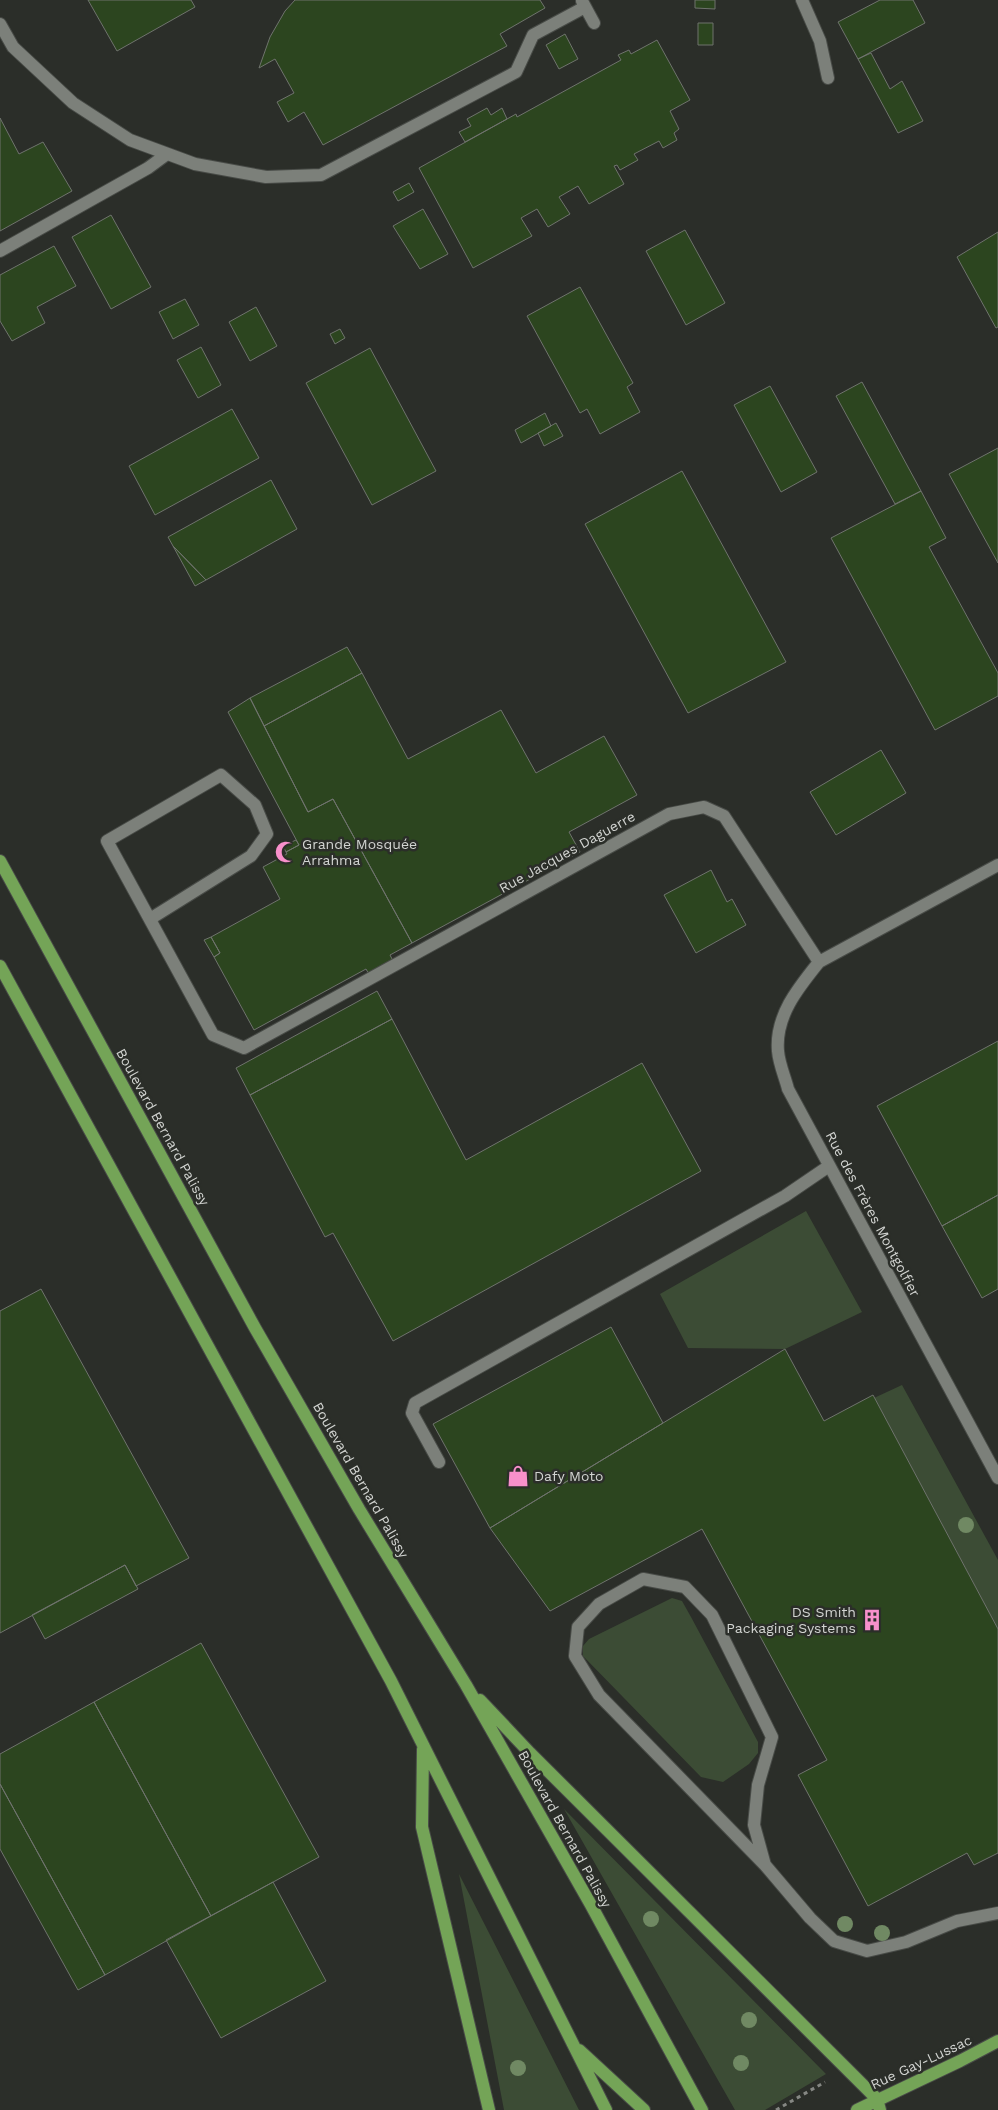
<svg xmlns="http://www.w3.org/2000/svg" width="998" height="2110" viewBox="0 0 998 2110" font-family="'Work Sans',sans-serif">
	<rect width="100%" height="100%" fill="#2b2e29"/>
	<path fill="#3c4c35" d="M806,1211L862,1312L785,1349L688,1348L660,1294Z
		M902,1385L998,1560V1629L874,1398Z
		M672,1598L682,1601L691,1617L758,1742V1753L749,1764L723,1782L701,1777L583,1656V1646L589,1639Z
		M564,1809L826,2074L765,2110H735Z
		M459,1874L579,2110H504Z"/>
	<path fill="#2c451f" stroke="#6f736d" d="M88,0H191L195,7L117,51Z
		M295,0H540L545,8L500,34L507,46L323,145L304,112L288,122L277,102L294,93L275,59L259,68L270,37L285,11Z
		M695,0H715V9L695,8Z
		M880,0H913L925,23L858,59L838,22Z
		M698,23H713V45H698Z
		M565,34L578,59L559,69L546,45Z
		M657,40L690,100L670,111L679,129L674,133L677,140L663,148L659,141L634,154L638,160L620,170L617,165L614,166L624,184L589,204L578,186L559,197L570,214L548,227L537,209L521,218L532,236L473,268L419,168L516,114L517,117L621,60L618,55L629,50L631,54Z
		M871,53L890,89L902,81L923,121L898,133L858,59Z
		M487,108L491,115L502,108L507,119L465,142L459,132L471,126L467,119Z
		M0,118L19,154L43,142L72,191L0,231Z
		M409,183L414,192L398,201L393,192Z
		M423,209L448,254L420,269L393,226Z
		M111,215L151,287L111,309L72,237Z
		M685,230L725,303L686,325L646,251Z
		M998,232V327L996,328L957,257Z
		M54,246L76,286L37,307L45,323L12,341L0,321V275Z
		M580,287L633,383L627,387L640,412L600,434L587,409L580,413L527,316Z
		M185,299L199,325L173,339L159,312Z
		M256,307L277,346L250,361L229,322Z
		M340,329L345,338L335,344L330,334Z
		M201,347L221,385L198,398L177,360Z
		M370,348L436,471L372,505L306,383Z
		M862,382L921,491L895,504L836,396Z
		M770,386L817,472L781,492L734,405Z
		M232,409L259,458L155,515L129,466Z
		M545,413L551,426L521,443L515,430Z
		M556,423L563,436L544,446L538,433Z
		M998,448V563L949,474Z
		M682,471L786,662L688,713L585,524Z
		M271,480L297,529L206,580L173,546L168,537Z
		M921,491L946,538L929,547L998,673V696L935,730L831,538Z
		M173,546L206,580L195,586Z
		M347,647L362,673L264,726L250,698Z
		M362,673L408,759L501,710L536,773L604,736L637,795L569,832L580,852L412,943L333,799L308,812L264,726Z
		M250,698L308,812L333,799L412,943L390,955L394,963L370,976L366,969L254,1030L214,957L220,953L211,937L280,899L263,867L287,854L286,852L299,845L228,712Z
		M881,750L906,793L836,835L810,792Z
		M296,840L299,845L286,852L283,846Z
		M711,870L727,902L732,899L746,925L696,953L664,895Z
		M211,937L220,953L214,957L204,940Z
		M377,991L392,1019L250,1095L236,1068Z
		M392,1019L466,1160L642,1063L701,1171L393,1341L333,1233L325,1237L250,1095Z
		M998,1041V1195L942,1226L877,1106Z
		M998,1195V1289L982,1298L942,1226Z
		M41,1289L189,1558L136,1586L125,1565L0,1633V1311Z
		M611,1327L663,1423L490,1528L433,1424Z
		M785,1349L824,1421L873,1395L998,1629V1853L974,1865L967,1853L868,1906L798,1775L827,1760L702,1529L550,1611L490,1528Z
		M125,1565L138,1589L45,1639L32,1615Z
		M201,1643L319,1857L211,1916L94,1702Z
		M94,1702L211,1916L105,1975L0,1784V1754Z
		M0,1784L105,1975L78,1990L0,1849Z
		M273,1882L326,1981L221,2038L166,1940Z"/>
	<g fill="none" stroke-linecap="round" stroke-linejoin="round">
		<g stroke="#484b47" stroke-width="14">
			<path id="minor" d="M802,0L820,41L828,78
				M582,1L594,23
				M0,24L13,47L73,103L130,140L195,164L266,177L321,175L516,72L533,35L585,7
				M0,251L148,168L167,154
				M998,865L819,962C798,988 775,1016 778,1051C779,1064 785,1077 788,1089L998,1478
				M150,919L251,856L267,834L255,805L221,775L107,841L213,1035L244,1048L669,814L704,807L724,816L819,962
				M439,1462L412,1413L415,1403L785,1196L829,1166
				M765,1865L754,1825L758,1785L772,1737L712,1615L685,1587L643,1579L599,1604L578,1627L575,1656L599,1695L765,1865L810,1918L834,1941L867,1951L906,1942L957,1921L998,1913"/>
		</g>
		<g stroke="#484b47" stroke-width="14">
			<path id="major" d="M0,861L255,1328L359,1509L466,1685L591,1905L702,2110
				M0,966L391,1681L606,2110
				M480,1700L530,1753L877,2099L880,2110
				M423,1749L422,1827L489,2110
				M579,2050L644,2110
				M857,2110L960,2061L998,2041"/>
		</g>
		<path stroke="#858783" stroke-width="3" stroke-dasharray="4 4" stroke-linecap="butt" d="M776,2110L825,2082"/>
		<use href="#minor" stroke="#7c807a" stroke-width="12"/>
		<use href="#major" stroke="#74a457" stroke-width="12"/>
	</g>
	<g fill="#708963">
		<circle cx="966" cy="1525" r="8"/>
		<circle cx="651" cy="1919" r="8"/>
		<circle cx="845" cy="1924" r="8"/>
		<circle cx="882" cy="1933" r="8"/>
		<circle cx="749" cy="2020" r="8"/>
		<circle cx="741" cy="2063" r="8"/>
		<circle cx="518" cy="2068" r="8"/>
	</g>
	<defs>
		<g id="mosque-bare" transform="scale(1.725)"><path d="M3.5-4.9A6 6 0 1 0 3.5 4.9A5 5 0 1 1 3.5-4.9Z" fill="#f890cb" stroke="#2b2e29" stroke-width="2.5" paint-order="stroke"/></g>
		<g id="shop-bare" transform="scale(1.725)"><path d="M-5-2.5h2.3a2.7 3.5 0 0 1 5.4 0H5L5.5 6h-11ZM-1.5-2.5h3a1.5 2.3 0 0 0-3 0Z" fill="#f890cb" stroke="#2b2e29" stroke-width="2.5" paint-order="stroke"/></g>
		<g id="building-bare" transform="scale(1.725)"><path d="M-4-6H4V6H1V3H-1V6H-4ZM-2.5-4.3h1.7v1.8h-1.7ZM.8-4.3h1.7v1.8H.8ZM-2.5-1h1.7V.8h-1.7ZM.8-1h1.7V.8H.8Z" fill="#f890cb" stroke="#2b2e29" stroke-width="2.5" paint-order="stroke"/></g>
	</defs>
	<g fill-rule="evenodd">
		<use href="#mosque-bare" x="286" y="852"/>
		<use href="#shop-bare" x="518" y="1476"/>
		<use href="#building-bare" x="872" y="1620"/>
	</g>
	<g text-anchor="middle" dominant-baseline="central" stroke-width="5" stroke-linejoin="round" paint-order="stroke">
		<g font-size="14" fill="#d2d4d1" stroke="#2b2e29" text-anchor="start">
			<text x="302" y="844">Grande Mosquée<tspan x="302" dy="16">Arrahma</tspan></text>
			<text x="534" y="1476">Dafy Moto</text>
			<text x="856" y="1612" text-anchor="end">DS Smith<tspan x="856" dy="16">Packaging Systems</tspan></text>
		</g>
		<g font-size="14" fill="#d2d4d1" stroke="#2b2e29">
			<text transform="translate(567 852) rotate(-29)">Rue Jacques Daguerre</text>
			<text transform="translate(163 1127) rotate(61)">Boulevard Bernard Palissy</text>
			<text transform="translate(873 1214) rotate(62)">Rue des Frères Montgolfier</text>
			<text transform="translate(361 1480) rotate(60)">Boulevard Bernard Palissy</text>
			<text transform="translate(565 1829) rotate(61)">Boulevard Bernard Palissy</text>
			<text transform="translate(921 2062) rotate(-25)">Rue Gay-Lussac</text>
		</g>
	</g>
</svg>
